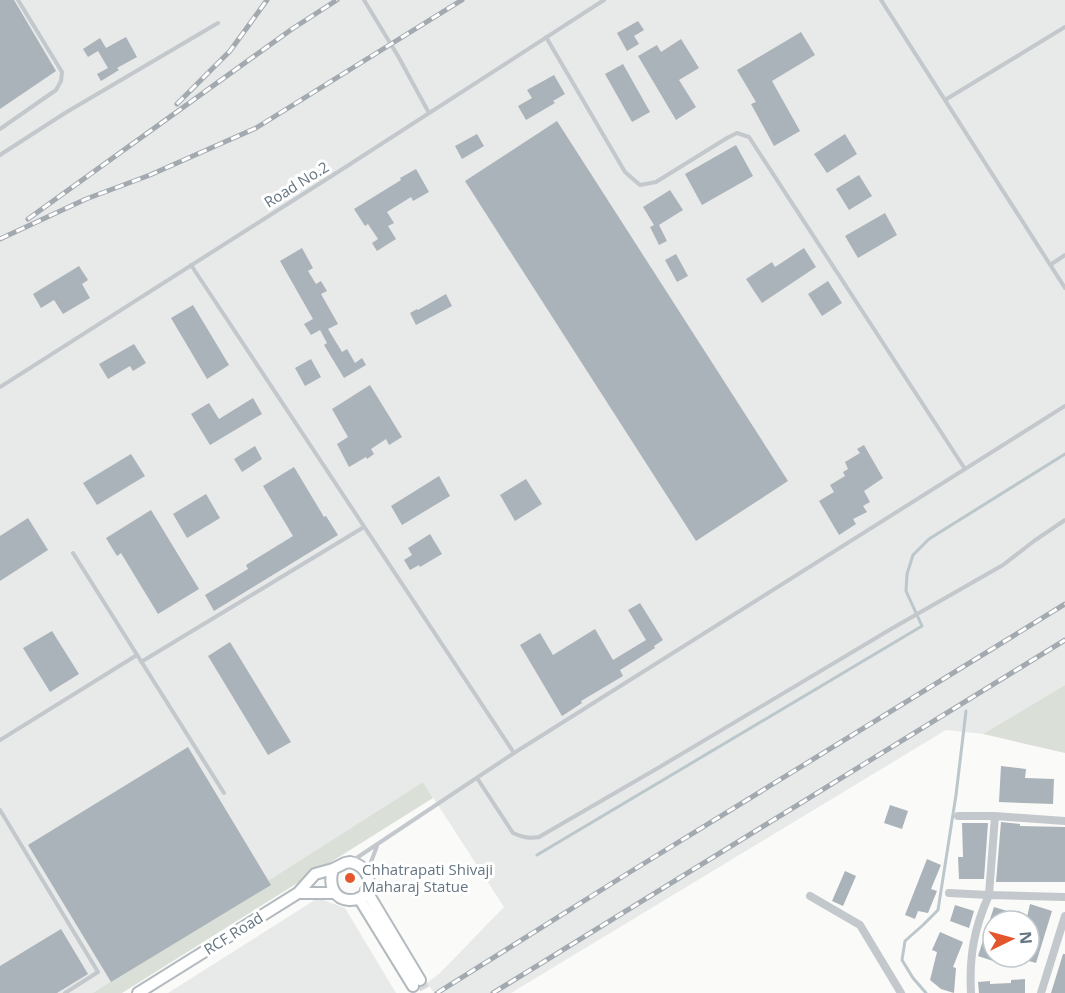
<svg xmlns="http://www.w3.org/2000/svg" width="1065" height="993" viewBox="0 0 1065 993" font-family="'Open Sans',sans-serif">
	<rect width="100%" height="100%" fill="#fafaf8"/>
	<path fill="#e8e9e9" d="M0,0H1065V685L983,734L946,730L511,993H434L427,983L440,973L504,907L423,782L95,993H0Z
		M318,898L345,908L396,993H168Z"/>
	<path fill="#dadfd7" d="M1065,685V753L983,734Z
		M423,782L433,798L122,993H93Z"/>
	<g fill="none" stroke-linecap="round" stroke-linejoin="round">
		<path stroke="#bbc7cb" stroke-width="3" d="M537,855L922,626L906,591L907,574L913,555L929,539L1065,454
			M926,993L913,978L902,960L905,941L923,925L938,910L956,795L966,711"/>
	</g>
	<path fill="#aab3b9" d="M0,0H14L56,71L0,109Z
		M638,21L644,30L634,36L639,44L627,51L617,33Z
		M801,32L815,55L772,81L800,131L774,146L751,104L756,102L737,70Z
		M126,37L137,57L117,68L119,70L101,81L97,74L108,68L98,51L88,57L83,49L100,38L106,48Z
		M681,39L699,68L679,80L696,107L676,120L638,56L657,45L661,52Z
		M623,64L650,112L632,122L605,74Z
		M554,75L565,94L553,101L555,103L526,120L518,106L532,98L527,90Z
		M557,121L788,481L696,541L465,181Z
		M477,134L484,146L462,159L455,146Z
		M845,134L857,154L827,173L814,154Z
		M736,145L753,176L702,205L685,174Z
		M416,169L429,192L413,201L411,197L387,212L394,223L388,226L396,239L377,251L372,243L378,239L368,224L365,226L354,209L401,180L400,178Z
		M859,175L872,196L849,210L836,189Z
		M670,190L683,210L659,225L667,241L659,245L650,227L654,225L643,207Z
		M885,213L897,235L858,258L845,236Z
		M302,248L313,268L308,271L316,284L321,281L327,291L321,294L338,324L328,329L342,352L347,349L355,363L362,358L366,365L344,378L324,345L327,343L320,330L311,335L304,324L313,319L280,261Z
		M804,248L816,267L762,303L746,279L772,262L775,267Z
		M676,254L688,276L677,282L665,260Z
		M79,266L88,280L82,284L90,298L63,314L54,300L41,308L33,294Z
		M828,281L842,303L822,316L808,294Z
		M446,294L452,306L416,325L410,313L417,309L418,310Z
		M193,305L229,365L207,379L171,318Z
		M134,344L146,363L133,371L130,366L108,379L99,364Z
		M311,359L321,377L305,386L295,368Z
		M370,385L402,437L389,445L386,439L371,449L374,454L367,459L366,457L349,467L337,444L348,437L332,409Z
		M253,398L262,414L210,445L191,414L209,403L219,419Z
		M864,445L883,478L864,491L870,502L863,506L867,512L853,519L856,524L839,535L819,501L834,492L830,485L845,476L843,472L848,469L845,462L860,453L857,449Z
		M255,446L262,459L242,472L234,459Z
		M131,454L145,476L97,505L83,483Z
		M294,467L324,517L326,516L338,535L214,611L205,595L248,569L246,565L293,536L263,486Z
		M439,476L450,496L402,525L391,506Z
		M526,479L542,504L515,521L500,495Z
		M206,494L220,518L187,538L173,514Z
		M151,510L199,589L158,614L121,553L117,556L106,538Z
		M28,518L48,550L0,581V536Z
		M430,534L442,554L420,567L419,565L410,570L404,560L412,555L408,548Z
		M640,603L663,640L654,646L655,648L620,670L623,676L581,701L582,703L562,716L520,645L540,633L553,655L595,629L613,660L646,640L628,610Z
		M52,631L79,674L50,692L23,648Z
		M230,642L291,742L268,755L208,656Z
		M188,747L271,885L111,982L28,845Z
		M1001,766L1026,769L1025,778L1054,779L1053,804L999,802Z
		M890,805L908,811L902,829L884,823Z
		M1001,822L1020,824V826L1065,827V882H996Z
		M962,823H988L984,879H959L958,857H963Z
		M927,859L941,865L931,889L937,891L928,913L918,911L915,919L905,915Z
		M845,871L856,876L843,906L832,901Z
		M1030,904L1052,911L1036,963L1029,961V921H993V961L978,956L994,907L1027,917Z
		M955,905L974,911L969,928L950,921Z
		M61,929L88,974L57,993H0V966Z
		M940,932L963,942L953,967L956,968L954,993L941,989L930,980L937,952L932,950Z
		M1063,954H1065V993H1051Z
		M1025,979V993H979L978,982L990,981V984L1011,983V980Z"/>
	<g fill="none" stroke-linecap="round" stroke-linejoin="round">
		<path stroke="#d5d9db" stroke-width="10" stroke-dasharray="10 5" stroke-linecap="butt" d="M420,980L427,993"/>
		<g stroke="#b3babf" stroke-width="14">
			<path id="secondary" d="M350,862C359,864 365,868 368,877C376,908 321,910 333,869L345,863Z
				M366,890L420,980
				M298,893L315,874L333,869
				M359,898L413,986
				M138,993L298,893H335"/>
		</g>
		<path stroke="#c3c8cc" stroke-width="4" d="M364,0L398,56L429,113
			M881,0L1065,288
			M546,37L625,172L640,185L656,182L727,138L737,133L749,137L965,469
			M945,100L1065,27
			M0,129L56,90L61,81L62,72L18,0
			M0,155L65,113L218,23
			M191,265L514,753
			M1050,265L1065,255
			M0,387L341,170L604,0
			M73,553L224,793
			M141,662L364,527
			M0,740L137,655
			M477,778L513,833C522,837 529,839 539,837L658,768L891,629L1003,565L1034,541L1065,520
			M0,810L98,972L65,993
			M352,861L514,753L1065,406
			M368,870L377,846"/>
		<path stroke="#c3c8cc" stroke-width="8" d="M958,816H995L1065,821
			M949,893L989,895L995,816
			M810,896L860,925L901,993
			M971,993C969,957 974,928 989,895L1065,897
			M1041,993L1065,916"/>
		<use href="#secondary" stroke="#fff" stroke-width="10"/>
		<g stroke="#a2aab0" stroke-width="5">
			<path id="rail" d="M177,104L230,51L267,0
				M28,219L292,29L337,0
				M0,239L86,199L150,175L256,128L462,0
				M437,993L630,872L1065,604
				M493,993L1065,640"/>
		</g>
		<use href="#rail" stroke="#fff" stroke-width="3" stroke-dasharray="9" stroke-linecap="butt"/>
	</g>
	<circle fill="#e4572e" stroke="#fff" stroke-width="2" cx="350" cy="878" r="6"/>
	<g text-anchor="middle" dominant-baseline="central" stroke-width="6" stroke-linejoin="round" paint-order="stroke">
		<g font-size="15" fill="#657683" stroke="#fff">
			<text transform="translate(296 184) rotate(-32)">Road No.2</text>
			<text transform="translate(233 933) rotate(-32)">RCF Road</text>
		</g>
		<g font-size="15" fill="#657683" stroke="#fff" text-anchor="start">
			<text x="362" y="869">Chhatrapati Shivaji<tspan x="362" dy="17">Maharaj Statue</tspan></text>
		</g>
	</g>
	<g transform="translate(1011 939) rotate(85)"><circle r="28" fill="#ffffff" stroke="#c1c8cd" stroke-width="1.5"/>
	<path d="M0-4.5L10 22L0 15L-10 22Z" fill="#e4572e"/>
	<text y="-9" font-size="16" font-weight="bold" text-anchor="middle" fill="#657683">N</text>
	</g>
</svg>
